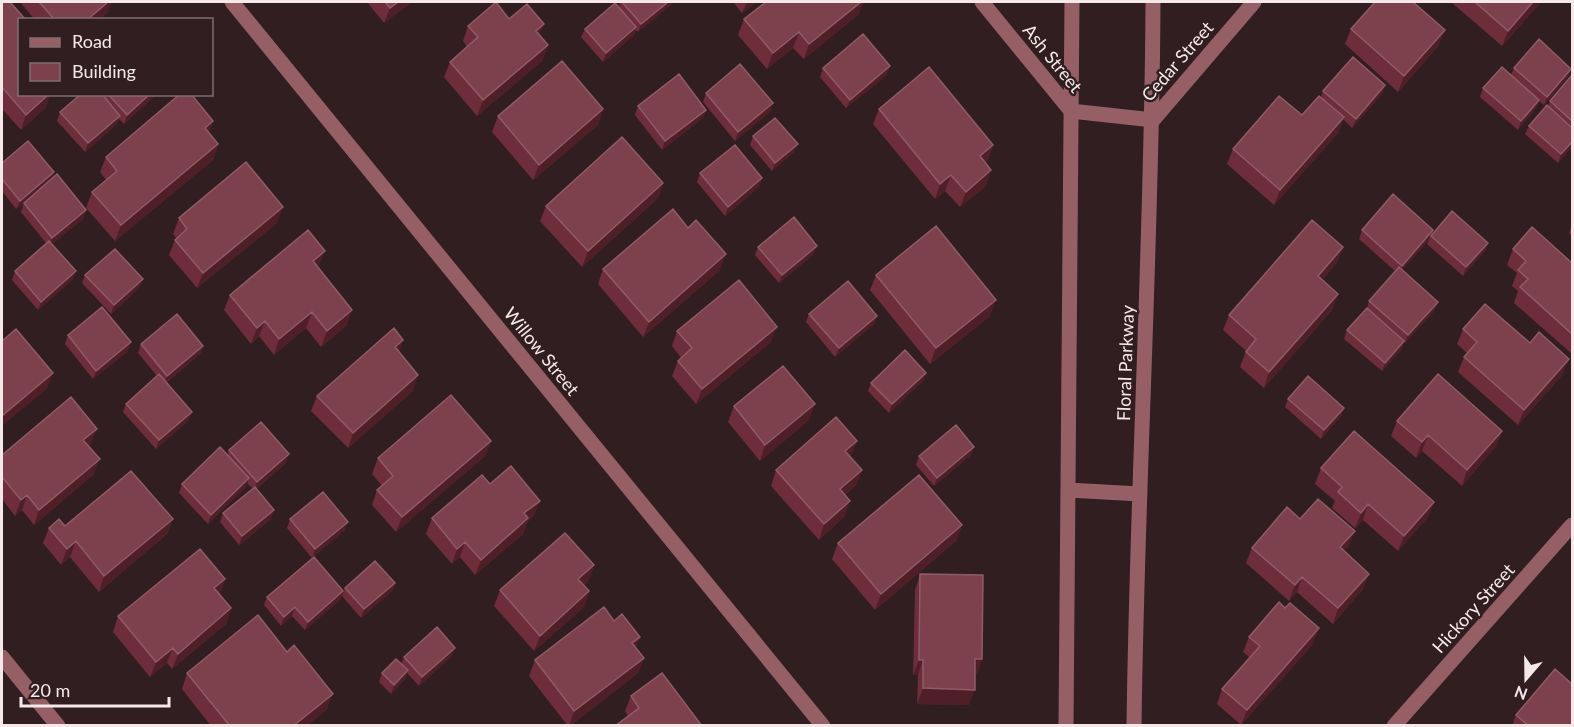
<svg xmlns="http://www.w3.org/2000/svg" width="1574" height="727" viewBox="0 0 1574 727" font-family="Lato,sans-serif">
	<rect width="100%" height="100%" fill="#301e20"/>
	<g fill="none" stroke-linecap="round" stroke-linejoin="round">
		<path stroke="#965f66" stroke-width="15" d="M232,2L823,726
			M982,2L1071,111L1153,120L1254,2
			M1068,490L1140,494
			M2,657L58,726
			M1066,726L1072,2
			M1134,726C1137,484 1152,243 1153,2
			M1394,726L1572,525"/>
	</g>
	<path fill="#6e2d3b" d="M2,2L20,20L46,107L21,130L2,109Z
		M20,2H111L108,12L99,20H35Z
		M367,2H412L384,23Z
		M620,2H672L671,5L638,32L636,30L633,36L603,62L581,37L585,29L619,7Z
		M733,2H756L742,13Z
		M1451,2H1541L1502,46Z
		M859,14L804,59L793,48L767,69L738,35L744,19Z
		M509,19L544,24L539,35L548,45L542,61L477,116L444,77L450,62L467,47L463,41L468,26Z
		M1351,29L1439,45L1398,92L1345,44Z
		M823,68L887,75L846,108L820,77Z
		M1514,68L1568,77L1544,105L1539,101L1536,108L1518,130L1480,97L1483,88L1511,75Z
		M1572,75V147L1558,163L1525,134L1529,126L1548,107L1550,101Z
		M1385,85L1382,94L1352,128L1343,119L1338,133L1274,205L1227,164L1233,149L1302,115L1321,97L1323,91Z
		M706,93L773,103L770,112L735,141L703,102Z
		M81,94H157L124,124L119,119L117,124L85,152L57,121L60,112Z
		M638,106L706,110L703,118L662,150L635,115Z
		M603,109L598,125L533,180L492,132L498,116Z
		M879,109L993,145L988,160L985,162L986,186L960,207L945,191L935,199L873,124Z
		M213,121L209,132L218,144L213,160L115,241L86,208L92,192L106,180L100,172L106,157Z
		M753,136L794,152L772,171L750,145Z
		M2,163L54,172L52,178L86,210L83,219L52,244L73,279L38,310L12,280L15,271L46,243L21,212L24,203L27,201L16,209L2,191Z
		M700,173L762,178L759,187L725,216L697,182Z
		M663,183L658,198L582,267L540,221L546,206Z
		M179,218L277,223L197,288L169,255L175,240L176,238L173,234Z
		M1572,223V236L1569,233Z
		M1362,230H1433L1432,234L1488,243L1485,251L1463,276L1427,244L1429,240L1402,270L1435,310L1405,343L1404,342L1401,350L1382,371L1344,339L1347,330L1367,308L1369,301L1395,271L1359,239Z
		M758,247L814,254L779,283L755,255Z
		M1343,247L1337,262L1322,280L1338,294L1332,310L1264,388L1240,367L1246,351L1223,330L1229,315Z
		M1513,249L1572,263V354L1514,303L1518,291L1512,286L1517,273L1507,265Z
		M319,266L318,267L347,325L321,347L306,328L274,355L259,336L251,344L224,310L230,295Z
		M603,269L720,270L643,337L598,284Z
		M85,275L139,288L111,314L82,283Z
		M876,275L990,316L930,364L870,290Z
		M809,314L877,316L874,324L835,357L806,322Z
		M1463,329L1563,374L1518,425L1458,372L1464,357L1467,353L1457,344Z
		M677,331L771,342L696,404L672,376L678,361L681,358L672,346Z
		M68,335L128,351L93,379L65,344Z
		M403,340L399,352L413,391L348,448L311,411L317,396Z
		M141,344L203,346L200,354L166,383L189,420L156,449L123,412L126,404L157,376L138,353Z
		M926,373L923,381L889,413L868,391L871,383Z
		M1288,399L1344,408L1341,416L1321,439L1285,407Z
		M734,406L809,420L760,461L728,422Z
		M1397,421L1502,431L1496,446L1462,486L1422,451L1416,458L1391,436Z
		M491,441L485,456L396,532L372,505L377,490L382,486L372,474L378,458Z
		M857,441L850,457L862,470L856,485L845,495V516L819,540L771,486L776,470Z
		M91,444L89,446L94,474L34,525L22,510L15,516L2,499V455Z
		M974,447L971,455L934,486L916,465L919,456Z
		M229,450L286,463L256,489L271,519L239,545L220,522L223,513L253,489L247,483L246,487L208,524L179,493L182,484L227,455Z
		M1321,468L1434,502L1428,517L1398,551L1363,520L1355,528L1332,508L1335,501L1315,484Z
		M490,484L534,516L527,522L523,534L475,575L460,557L452,564L426,534L432,518Z
		M173,519L167,534L99,592L70,557L61,565L43,543L49,528Z
		M290,519L345,530L312,558L287,528Z
		M1300,519L1349,546L1344,551L1363,589L1333,624L1297,592L1289,601L1246,563L1252,548Z
		M962,525L956,541L875,610L832,559L838,543Z
		M594,565L588,581L584,585L589,591L584,607L534,651L494,606L500,590Z
		M920,574L982,659L977,675H975L969,705L917,704L918,675H913L915,590Z
		M225,579L220,595L231,608L226,624L172,669L167,663L150,677L113,632L118,616Z
		M395,583L392,591L361,618L342,596L345,588Z
		M343,591L340,600L305,630L292,616L281,626L264,605L267,597Z
		M1285,608L1313,644L1241,725L1217,704L1222,689L1250,658L1243,652L1249,637Z
		M636,648L644,658L638,673L570,726H568L529,676L535,660Z
		M452,656L419,686L407,673L405,679L391,694L379,682L382,673L401,664L404,657Z
		M187,673L327,709L307,726H211L182,689Z
		M631,696L702,726L628,716L625,711Z
		M1516,715L1572,726H1512Z"/>
	<path fill="#4f1f28" d="M108,2H111L108,12L99,20H87Z
		M398,2H412L384,23L390,8Z
		M668,2H672L671,5L638,32L641,24Z
		M747,2H756L742,13Z
		M861,2H864L859,14L804,59L809,44Z
		M1533,2H1541L1502,46L1508,31Z
		M544,24L538,40L536,31Z
		M636,27L633,36L603,62L606,53Z
		M1445,30L1439,45L1398,92L1404,76Z
		M799,32L793,48L767,69L773,53Z
		M548,45L542,61L477,116L483,100Z
		M890,66L887,75L846,108L850,100Z
		M1571,69L1568,77L1544,105L1547,97Z
		M1385,85L1382,94L1352,128L1356,119Z
		M49,94H51L46,107L21,130L26,115Z
		M150,94H157L124,124L127,115Z
		M1539,100L1536,108L1518,130L1521,121Z
		M773,103L770,112L735,141L738,132Z
		M603,109L598,125L533,180L539,165Z
		M706,110L703,118L662,150L665,141Z
		M120,116L117,124L85,152L88,143Z
		M1344,117L1338,133L1274,205L1280,190Z
		M213,121L207,137L205,128Z
		M1572,142V147L1558,163L1561,154Z
		M218,144L213,160L115,241L121,225Z
		M798,144L794,152L772,171L775,163Z
		M993,145L988,160L974,171L980,156Z
		M991,170L986,186L960,207L966,192Z
		M54,172L51,181L16,209L20,201Z
		M951,175L945,191L935,199L940,184Z
		M762,178L759,187L725,216L728,207Z
		M663,183L658,198L582,267L588,251Z
		M283,207L277,223L197,288L203,273Z
		M86,210L83,219L49,247L52,238Z
		M1433,230L1429,240L1399,274L1402,266Z
		M1488,243L1485,251L1463,276L1466,267Z
		M817,246L814,254L779,283L782,275Z
		M1343,247L1337,262L1312,292L1318,276Z
		M325,251L319,266L307,277L313,261Z
		M726,254L720,270L643,337L649,322Z
		M76,271L73,279L38,310L41,302Z
		M143,279L139,288L111,314L114,305Z
		M1338,294L1332,310L1264,388L1269,372Z
		M996,300L990,316L930,364L936,348Z
		M1438,302L1435,310L1405,343L1408,335Z
		M352,310L347,325L321,347L327,331Z
		M312,312L306,328L274,355L279,339Z
		M877,316L874,324L835,357L839,348Z
		M265,321L259,336L251,344L257,328Z
		M777,327L771,342L696,404L702,389Z
		M403,340L398,355L395,347Z
		M1404,341L1401,350L1382,371L1385,363Z
		M131,342L128,351L93,379L96,371Z
		M203,346L200,354L164,384L167,376Z
		M1569,359L1563,374L1518,425L1524,410Z
		M53,373L47,389L2,426V416Z
		M926,373L923,381L889,413L892,404Z
		M418,375L413,391L348,448L353,433Z
		M815,404L809,420L760,461L765,445Z
		M1344,408L1341,416L1321,439L1324,430Z
		M192,412L189,420L156,449L159,440Z
		M97,429L91,444L78,455L83,440Z
		M1502,431L1496,446L1462,486L1467,470Z
		M1428,435L1422,451L1416,458L1422,442Z
		M491,441L485,456L396,532L402,517Z
		M857,441L851,456L839,467L845,451Z
		M974,447L971,455L934,486L937,478Z
		M289,454L286,463L254,490L257,482Z
		M100,459L94,474L34,525L39,510Z
		M862,470L856,485L834,504L840,489Z
		M249,478L246,487L208,524L211,515Z
		M27,495L22,510L15,516L21,500Z
		M540,501L534,516L527,522L523,534L475,575L481,560L524,513Z
		M850,501L845,516L819,540L824,524Z
		M1434,502L1428,517L1398,551L1404,536Z
		M1368,504L1363,520L1355,528L1361,513Z
		M274,510L271,519L239,545L242,536Z
		M173,519L167,534L99,592L104,576Z
		M348,522L345,530L312,558L315,549Z
		M962,525L956,541L875,610L881,594Z
		M1355,531L1349,546L1334,563L1340,547Z
		M76,541L70,557L61,565L67,549Z
		M465,542L460,557L452,564L457,549Z
		M594,565L588,581L573,594L578,579Z
		M1369,574L1363,589L1333,624L1338,608Z
		M1302,577L1297,592L1289,601L1295,585Z
		M225,579L220,595L214,588Z
		M395,583L392,591L361,618L364,609Z
		M343,591L340,600L305,630L308,622Z
		M589,591L584,607L534,651L540,636Z
		M295,607L292,616L281,626L284,617Z
		M231,608L226,624L172,669L178,654Z
		M1319,628L1313,644L1241,725L1247,710Z
		M640,637L634,653L632,643Z
		M173,648L167,663L150,677L156,662Z
		M455,648L452,656L419,686L422,677Z
		M644,658L638,673L570,726H569L574,711Z
		M975,659H982L977,675H970Z
		M919,660H923L918,675H913Z
		M408,670L405,679L391,694L394,685Z
		M923,688L975,690L969,705L917,704Z
		M333,694L327,709L307,726H293Z"/>
	<path fill="#7d414e" stroke="#905b66" stroke-width="1.5" d="M2,2H10L26,20H20V94H49L26,115L2,87Z
		M39,2H108L87,20H55Z
		M385,2H398L390,8Z
		M496,2L509,19L527,4L544,24L536,31L548,45L483,100L450,62L478,37L468,26Z
		M622,2H668L641,24Z
		M766,2H861L809,44L799,32L773,53L744,19Z
		M1375,2H1413L1445,30L1404,76L1351,29Z
		M1475,2H1533L1508,31Z
		M615,3L636,27L606,53L585,29Z
		M863,34L890,66L850,100L823,68Z
		M1539,39L1571,69L1547,97L1514,68Z
		M1353,57L1385,85L1356,119L1323,91Z
		M562,61L603,109L539,165L498,116Z
		M740,64L773,103L738,132L706,93Z
		M929,67L993,145L980,156L991,170L966,192L951,175L940,184L879,109Z
		M1502,67L1539,100L1521,121L1483,88Z
		M679,74L706,110L665,141L638,106Z
		M1572,75V121L1550,101Z
		M81,94H102L120,116L88,143L60,112Z
		M108,94H150L127,115Z
		M180,94H191L213,121L205,128L218,144L121,225L92,192L117,171L106,157Z
		M1279,96L1302,115L1319,96L1344,117L1280,190L1233,149Z
		M1547,105L1572,128V142L1561,154L1529,126Z
		M775,118L798,144L775,163L753,136Z
		M622,137L663,183L588,251L546,206Z
		M28,141L54,172L20,201L2,179V163Z
		M735,145L762,178L728,207L700,173Z
		M246,162L283,207L203,273L175,240L187,229L179,218Z
		M57,174L86,210L52,238L24,203Z
		M1393,194L1433,230L1402,266L1362,230Z
		M673,209L688,228L696,220L726,254L649,322L603,269Z
		M1452,211L1488,243L1466,267L1431,236Z
		M794,217L817,246L782,275L758,247Z
		M1312,220L1343,247L1318,276L1338,294L1269,372L1246,352L1256,339L1229,315Z
		M936,226L996,300L936,348L876,275Z
		M1532,227L1572,263V334L1520,287L1528,279L1518,270L1526,261L1513,249Z
		M308,230L325,251L313,261L352,310L327,331L312,312L279,339L265,321L257,328L230,295Z
		M49,241L76,271L41,302L15,271Z
		M115,249L143,279L114,305L85,275Z
		M1399,267L1438,302L1408,335L1369,301Z
		M739,280L777,327L702,389L678,361L692,348L677,331Z
		M848,281L877,316L839,348L809,314Z
		M1485,304L1530,343L1539,332L1569,359L1524,410L1464,357L1477,342L1463,329Z
		M102,307L131,342L96,371L68,335Z
		M1367,308L1404,341L1385,363L1347,330Z
		M177,314L203,346L167,376L141,344Z
		M394,328L403,340L395,347L418,375L353,433L317,396Z
		M16,329L53,373L2,416V341Z
		M905,350L926,373L892,404L871,383Z
		M783,366L815,404L765,445L734,406Z
		M159,374L192,412L159,440L126,404Z
		M1438,374L1502,431L1467,470L1428,435L1422,442L1397,421Z
		M1308,376L1344,408L1324,430L1288,399Z
		M451,395L491,441L402,517L377,490L393,476L378,458Z
		M71,397L97,429L83,440L100,459L39,510L27,495L21,500L2,477V455Z
		M836,417L857,441L845,451L862,470L840,489L850,501L824,524L776,470Z
		M261,422L289,454L257,482L229,450Z
		M956,425L974,447L937,478L919,456Z
		M1354,431L1434,502L1404,536L1368,504L1361,513L1338,492L1342,487L1321,468Z
		M220,447L249,478L211,515L182,484Z
		M511,466L540,501L524,513L528,518L481,560L465,542L457,549L432,518L482,475L490,484Z
		M131,471L173,519L104,576L76,541L67,549L49,528L59,519L65,526Z
		M919,475L962,525L881,594L838,543Z
		M255,487L274,510L242,536L223,513Z
		M323,492L348,522L315,549L290,519Z
		M1318,499L1355,531L1340,547L1369,574L1338,608L1302,577L1295,585L1252,548L1287,507L1300,519Z
		M565,533L594,565L578,579L589,591L540,636L500,590Z
		M200,549L225,579L214,588L231,608L178,654L173,648L156,662L118,616Z
		M314,557L343,591L308,622L295,607L284,617L267,597Z
		M375,561L395,583L364,609L345,588Z
		M920,574L983,575L982,659H975V690L923,688V660H919Z
		M1279,602L1285,608L1290,603L1319,628L1247,710L1222,689L1260,646L1249,637Z
		M604,607L614,621L622,614L640,637L632,643L644,658L574,711L535,660Z
		M258,615L287,652L294,645L333,694L293,726H230L187,673Z
		M437,627L455,648L422,677L404,657Z
		M396,659L408,670L394,685L382,673Z
		M1555,669L1572,684V726H1529L1516,715Z
		M662,673L702,726H615L639,708L631,696Z"/>
	<g text-anchor="middle" dominant-baseline="central" stroke-width="5" stroke-linejoin="round" paint-order="stroke">
		<g font-size="18" fill="#f5e8e9" stroke="#301e20">
			<text transform="translate(1053 58) rotate(51)">Ash Street</text>
			<text transform="translate(1177 61) rotate(-49)">Cedar Street</text>
			<text transform="translate(542 351) rotate(51)">Willow Street</text>
			<text transform="translate(1125 363) rotate(-88)">Floral Parkway</text>
			<text transform="translate(1473 608) rotate(-48)">Hickory Street</text>
		</g>
	</g>
	<rect width="1574" height="727" fill="none" stroke="#f5e8e9" stroke-width="6"/>
	<rect x="18" y="18" width="195" height="78" fill="#301e20" stroke="#7f6f70" stroke-width="1.5"/>
	<rect x="30" y="38" width="30" height="9" fill="#965f66" stroke="#7f6f70" stroke-width="1.5"/>
	<text x="72" y="48" font-size="18" fill="#f5e8e9">Road</text>
	<rect x="30" y="63" width="30" height="18" fill="#7d414e" stroke="#7f6f70" stroke-width="1.5"/>
	<text x="72" y="78" font-size="18" fill="#f5e8e9">Building</text>
	<g transform="translate(1526 679) rotate(200)" stroke="#301e20" stroke-width="4.5" paint-order="stroke">
	<path d="M0-4.5L10 22L0 15L-10 22Z" fill="#f5e8e9"/>
	<text y="-9" font-size="16" font-weight="bold" text-anchor="middle" fill="#f5e8e9">N</text>
	</g>
	<path d="M21 697v9h148v-9" fill="none" stroke="#f5e8e9" stroke-width="3"/>
	<text x="30" y="697" font-size="18" fill="#f5e8e9" stroke="#301e20" stroke-width="4.5" paint-order="stroke">20 m</text>
</svg>
